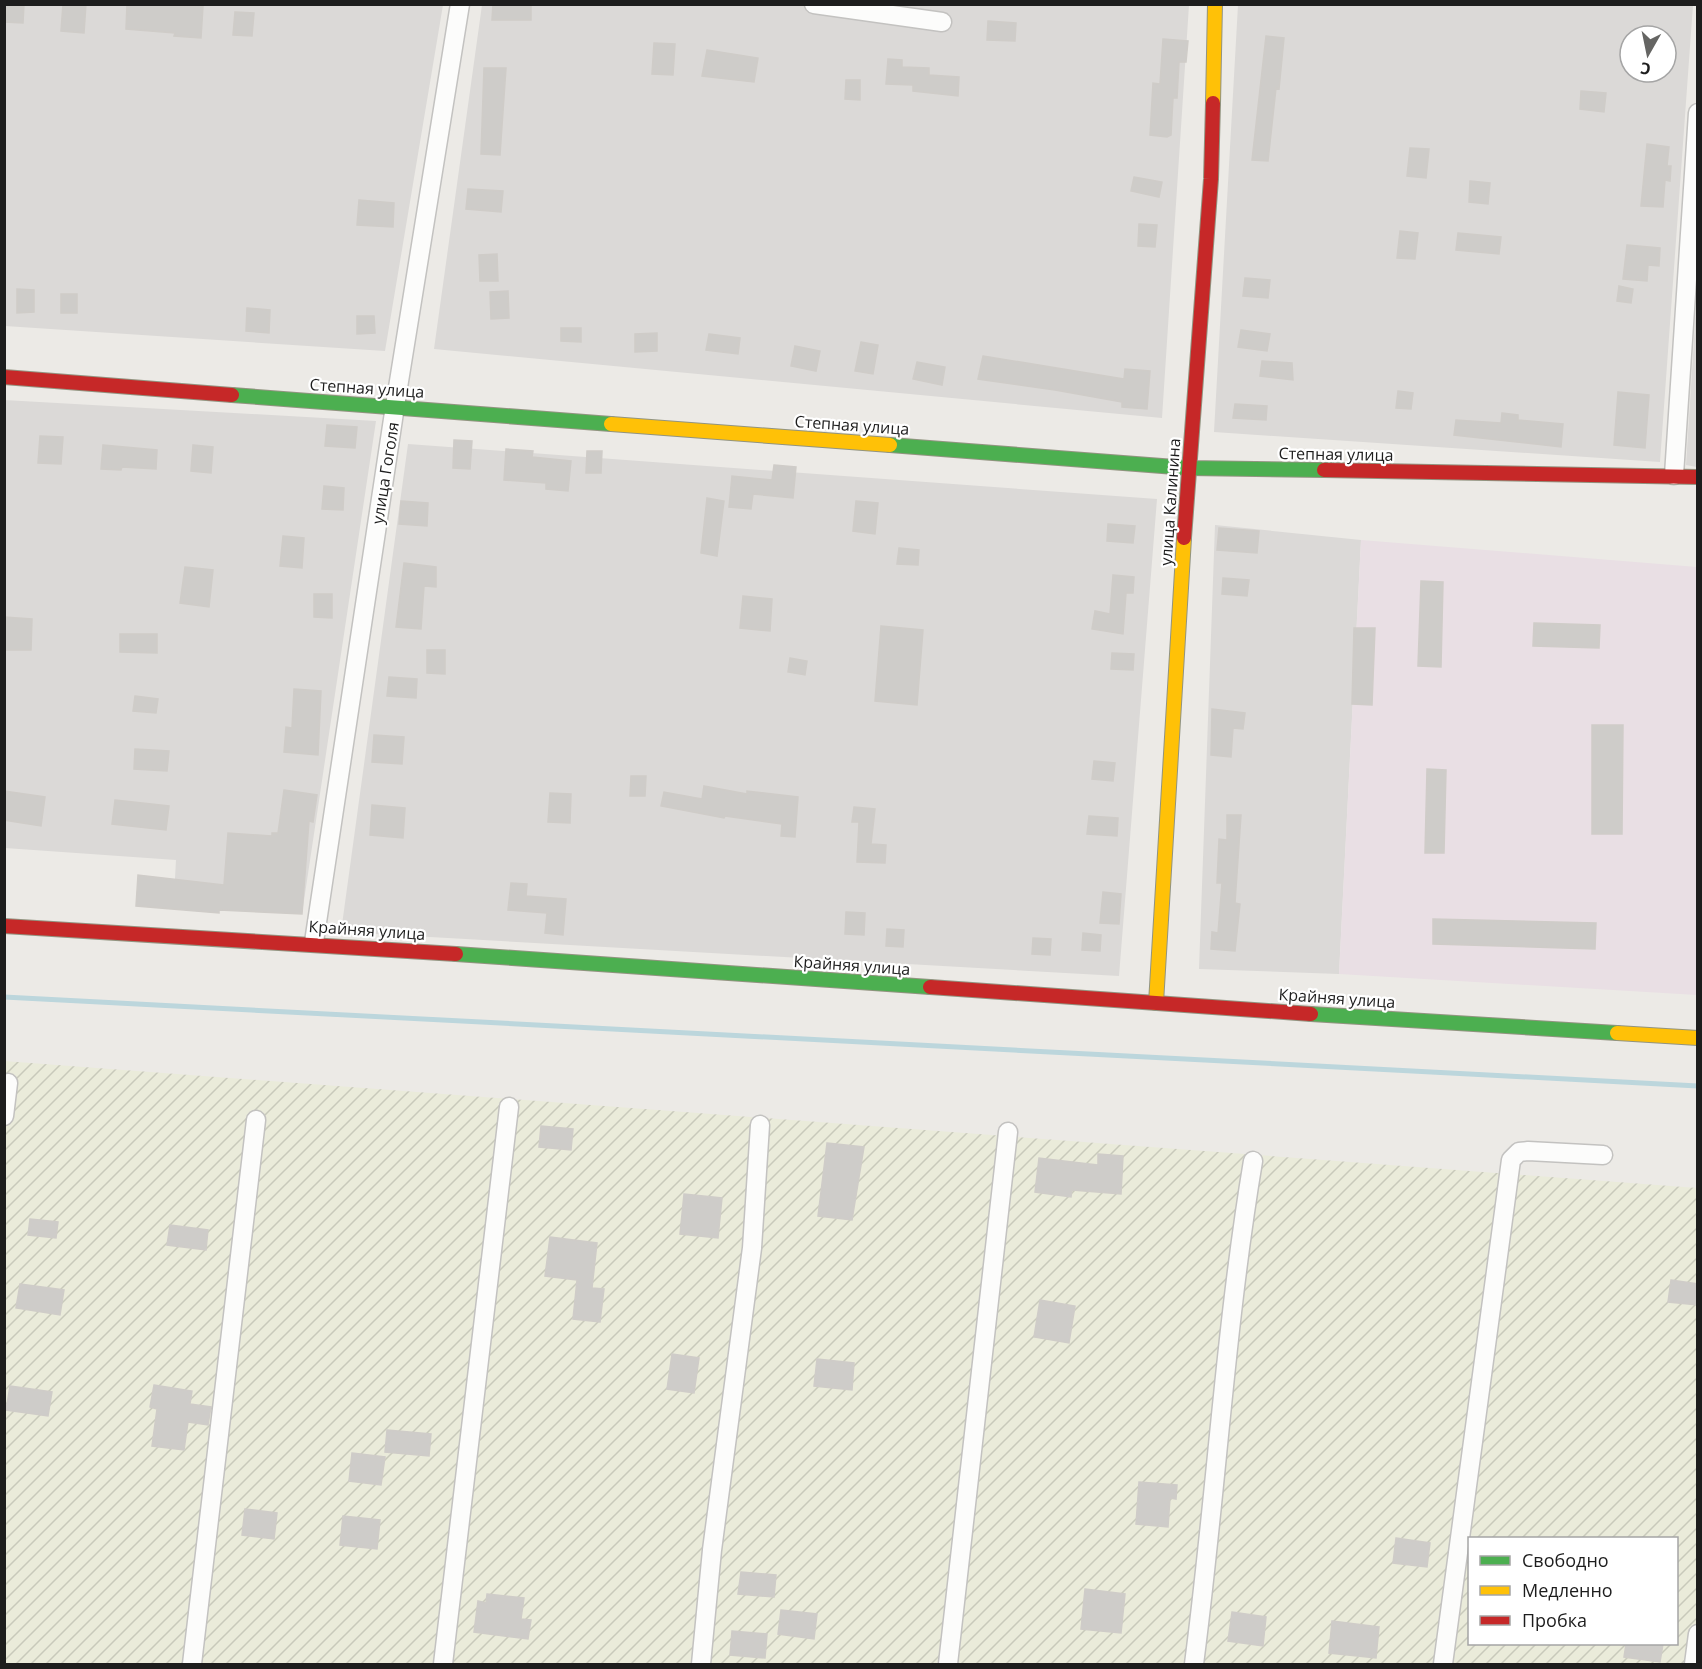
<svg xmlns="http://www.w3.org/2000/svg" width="1702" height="1669" viewBox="0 0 1702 1669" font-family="'Open Sans',sans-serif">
	<defs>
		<pattern id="farmland-furrows" width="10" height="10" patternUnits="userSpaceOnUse" patternTransform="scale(1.5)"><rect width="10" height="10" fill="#eaebda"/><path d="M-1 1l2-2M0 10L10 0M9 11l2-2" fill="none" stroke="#c8c9bb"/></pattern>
	</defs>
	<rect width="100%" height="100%" fill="#eceae6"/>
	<path fill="#dbd9d7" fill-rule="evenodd" d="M4,5H443L385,351L5,326Z
		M482,5H1189L1162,418L434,349Z
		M1238,5H1693L1660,462L1214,432ZM1630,36H1666V72H1630Z
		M1697,292V467L1686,465Z
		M4,400L376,421L303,907L174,897L176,860L5,848Z
		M408,444L1157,499L1119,976L341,932Z
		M1215,525L1361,540L1339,974L1199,969Z"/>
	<path fill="#e9dfe4" d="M1361,540L1697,567V995L1339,974Z"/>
	<path fill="url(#farmland-furrows)" fill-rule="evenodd" d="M4,1061L1697,1188V1664H5ZM1470,1538H1676V1644H1470Z"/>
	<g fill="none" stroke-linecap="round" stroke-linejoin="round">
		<path stroke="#bcd6dc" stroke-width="5" d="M4,997L1698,1086"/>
	</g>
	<path fill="#ceccc9" stroke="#cfccc8" stroke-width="1.5" d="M5,4H24L23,23L4,22Z
		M63,4H86L84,33L61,31Z
		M127,4L203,6L201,38L174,36L175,33L126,29Z
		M493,4H531V20H492Z
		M235,12L254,13L252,36L233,35Z
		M988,21L1016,23L1015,41L987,40Z
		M1266,36L1284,38L1279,89L1276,88L1268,161L1252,160Z
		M1163,39L1188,41L1186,62H1179L1177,98H1173L1171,135L1167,137L1150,135L1153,83L1160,84Z
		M654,43L675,44L673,75L652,74Z
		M707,50L758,58L754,82L702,76Z
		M888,59L902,60V67L929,68V75L959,77L958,96L913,91V85L886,84Z
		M484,68H506L500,155L481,154Z
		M846,80H860V100L845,99Z
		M1581,91L1606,93L1604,112L1580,109Z
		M1647,144L1669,147L1667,166H1671L1670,181L1665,180L1663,207L1641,206Z
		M1410,148L1429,149L1426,178L1407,176Z
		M1134,177L1162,182L1159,197L1131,191Z
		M1470,181L1490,183L1488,204L1469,202Z
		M468,189L503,191L501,212L466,209Z
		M359,200L394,203L393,227L357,225Z
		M1139,224L1157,225L1155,247L1138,246Z
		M1400,231L1418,233L1415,259L1397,258Z
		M1458,233L1501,237L1499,254L1456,250Z
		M1627,245L1660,248L1659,266L1648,265L1647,281L1623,279Z
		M497,254L498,281H480L479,255Z
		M1245,278L1270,280L1268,298L1243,296Z
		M1619,286L1633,289L1631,303L1617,301Z
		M17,289L34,290V312L17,313Z
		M508,291L509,318L491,319L490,292Z
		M61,294H77V313H61Z
		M247,308L270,310L269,333L246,331Z
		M357,316H374L375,333L357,334Z
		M561,328H581V342L561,341Z
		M1241,330L1270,334L1267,351L1238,347Z
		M657,333V351L635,352V334Z
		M709,334L740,338L738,354L706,350Z
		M861,342L878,345L873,374L855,371Z
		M795,346L820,351L816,371L791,366Z
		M983,356L1124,379L1125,369L1150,371L1147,409L1122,407V402L1055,390L978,379Z
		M1262,361L1292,363L1293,380L1260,376Z
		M917,362L945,367L942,385L913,379Z
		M1398,391L1413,393L1411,409L1396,408Z
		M1618,392L1649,395L1645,448L1614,445Z
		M1235,404L1267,406L1266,420L1233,418Z
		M1502,413L1518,415V420L1563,424L1561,447L1454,435L1456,420L1501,423Z
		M327,425L357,427L355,448L325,446Z
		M40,436L63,437L61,464L38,463Z
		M454,440L472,441L470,469L453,468Z
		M103,445L157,450L156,469L122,467L121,470L101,469Z
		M193,445L213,447L211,473L191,471Z
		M506,449L533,451L532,457L571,461L568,491L546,489V483L504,480Z
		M587,451H602L601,473H586Z
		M774,465L796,467L793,498L753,494L751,509L729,507L732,476L772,480Z
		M324,486L344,488L343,510L322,509Z
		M707,498L724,501L717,556L701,553Z
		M401,501L428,503L427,526L399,524Z
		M856,501L878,503L875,534L853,531Z
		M1108,524L1135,526L1133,543L1107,541Z
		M1219,528L1259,531L1257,553L1217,550Z
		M283,536L304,538L302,568L280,566Z
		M899,548L919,550L918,565L897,564Z
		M404,563L436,567V587L424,586L421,629L396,627Z
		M185,567L213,570L209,607L180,603Z
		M1113,575L1134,577L1133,593H1126L1123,634L1092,629L1095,611L1110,614Z
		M1223,578L1249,580L1247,596L1222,594Z
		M1421,581L1443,582L1441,667L1418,666Z
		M314,594H332V618L314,617Z
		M743,596L772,599L770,631L740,628Z
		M4,617L32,619L31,650H4Z
		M1534,623L1600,625L1599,648L1533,646Z
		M881,626L923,630L917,705L875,701Z
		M1354,628H1375L1372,705L1352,704Z
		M120,634H157V653L120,652Z
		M427,650H445V674L427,673Z
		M1112,653L1134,654L1133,670L1111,669Z
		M790,658L807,661L805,675L788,672Z
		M389,677L417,679L416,698L387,696Z
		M294,689L321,691L318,755L284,752L286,727L292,728Z
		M135,696L158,699L156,713L133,711Z
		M1212,709L1245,713L1243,729L1233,728L1231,757L1211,755Z
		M1592,725H1623L1622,834H1592Z
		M374,735L404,737L402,764L372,762Z
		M135,749L169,751L167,771L134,769Z
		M1094,761L1115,763L1113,781L1092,779Z
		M1427,769L1446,770L1444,853H1425Z
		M631,776H646L645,796H630Z
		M704,786L747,794V791L798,797L795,837L781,836L782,824L725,816L724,818L661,806L664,792L702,799Z
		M284,790L317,795L313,822L309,821L302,914L219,910V913L136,906L138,875L224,885L228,833L272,836V833H278Z
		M4,791L45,797L41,826L4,820Z
		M550,793L571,794L570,823L548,822Z
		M115,800L169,806L166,830L112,824Z
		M372,805L405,808L403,838L370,835Z
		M854,807L875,809L871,844L886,845L885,863L857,862L859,822H852Z
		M1227,815H1241L1235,903L1240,904L1235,951L1211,949L1212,932L1218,933L1222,883H1217L1219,839L1227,840Z
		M1089,816L1118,818L1117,836L1087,834Z
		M511,883L527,884L526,896L566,899L563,935L545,933L547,913L508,910Z
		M1103,892L1121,894L1119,924L1100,923Z
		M846,912L865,913L864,935L845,934Z
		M1433,919L1596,923L1595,949L1433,944Z
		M887,929L904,930L903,947L886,946Z
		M1083,933L1101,935L1100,951L1082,950Z
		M1033,938L1051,939L1050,955L1032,954Z
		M541,1126L573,1129L571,1150L539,1147Z
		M827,1143L864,1147L852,1220L818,1216Z
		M1098,1154L1123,1156L1121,1194L1072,1190L1071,1197L1035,1192L1039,1158L1098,1165Z
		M684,1194L722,1198L718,1238L680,1234Z
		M30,1219L58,1222L56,1238L28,1235Z
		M170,1225L208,1230L206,1250L167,1245Z
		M550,1237L597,1243L592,1288L604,1289L600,1322L573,1319L577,1280L545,1276Z
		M1671,1280L1698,1284V1305L1668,1302Z
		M20,1284L64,1290L60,1315L16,1308Z
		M1040,1300L1075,1306L1069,1343L1034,1337Z
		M672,1354L699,1358L694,1393L667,1389Z
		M817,1359L854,1363L852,1390L814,1386Z
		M154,1385L192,1391L190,1404L211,1407L208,1425L188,1422L184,1450L152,1446L157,1409L150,1407Z
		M10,1386L52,1392L48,1416L6,1410Z
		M387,1430L431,1434L429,1456L385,1452Z
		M352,1453L385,1457L381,1485L349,1481Z
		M1139,1482L1177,1485L1176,1499L1170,1498L1168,1527L1136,1524Z
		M245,1509L277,1513L274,1539L242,1535Z
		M343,1516L380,1520L377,1549L340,1545Z
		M1396,1538L1430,1543L1427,1567L1393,1563Z
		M741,1572L776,1575L774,1597L738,1594Z
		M1085,1589L1125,1594L1121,1633L1081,1629Z
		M487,1594L524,1598L521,1619L531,1620L528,1639L474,1632L478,1601L486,1603Z
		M781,1610L817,1614L814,1639L778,1634Z
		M1232,1612L1266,1617L1263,1646L1228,1641Z
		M1332,1621L1379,1627L1376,1658L1329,1653Z
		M732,1631L767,1634L765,1658L730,1655Z
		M1626,1644H1663L1660,1662L1624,1657Z"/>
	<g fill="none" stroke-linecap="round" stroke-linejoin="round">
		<g stroke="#c3c2c0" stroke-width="21">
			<path id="street" d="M814,4L942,22
				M1674,475L1698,113
				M314,942L395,406L460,4
				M4,1116L8,1083
				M192,1664L256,1120
				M443,1664L509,1107
				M701,1664L712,1550L752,1248L760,1125
				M948,1664L1008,1132
				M1194,1664C1216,1497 1225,1328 1253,1161
				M1443,1664L1511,1160L1519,1152L1528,1151L1603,1155
				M1694,1664L1698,1634"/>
		</g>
		<g stroke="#929480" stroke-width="16">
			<path id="fast" d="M232,395L611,424
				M890,445L1188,468L1324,470
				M456,954L930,987
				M1311,1014L1617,1033"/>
		</g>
		<g stroke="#929480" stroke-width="16">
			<path id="slow" d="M1213,103L1215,4
				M611,424L890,445
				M1156,1003L1184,538
				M1617,1033L1698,1038"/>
		</g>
		<g stroke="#929480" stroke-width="16">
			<path id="jam" d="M4,377L232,395
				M1324,470L1698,477
				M1184,538L1211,179L1213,103
				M4,926L456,954
				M930,987L1311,1014"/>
		</g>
		<use href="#street" stroke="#fcfcfb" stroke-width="18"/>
		<use href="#fast" stroke="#4caf50" stroke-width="14"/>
		<use href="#slow" stroke="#ffc107" stroke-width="14"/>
		<use href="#jam" stroke="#c62828" stroke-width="14"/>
	</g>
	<g text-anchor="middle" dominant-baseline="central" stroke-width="4.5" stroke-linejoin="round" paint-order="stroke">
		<g font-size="16" fill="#1d1d1d" stroke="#fff">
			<text transform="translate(367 388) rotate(4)">Степная улица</text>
			<text transform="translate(852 425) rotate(4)">Степная улица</text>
			<text transform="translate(1336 454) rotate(1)">Степная улица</text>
			<text transform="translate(385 473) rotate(-81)">улица Гоголя</text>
			<text transform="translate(1170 502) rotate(-86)">улица Калинина</text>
			<text transform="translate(367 930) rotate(4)">Крайняя улица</text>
			<text transform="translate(852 965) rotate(4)">Крайняя улица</text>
			<text transform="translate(1337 998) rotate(4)">Крайняя улица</text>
		</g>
	</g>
	<rect width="1702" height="1669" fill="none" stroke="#1d1d1d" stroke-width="12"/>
	<rect x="1468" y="1537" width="210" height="108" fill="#ffffff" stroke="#a5a5a5" stroke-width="1.5"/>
	<rect x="1480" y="1556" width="30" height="9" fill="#4caf50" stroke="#a5a5a5" stroke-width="1.5"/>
	<text x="1522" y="1567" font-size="18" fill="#1d1d1d">Свободно</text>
	<rect x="1480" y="1586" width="30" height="9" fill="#ffc107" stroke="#a5a5a5" stroke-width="1.5"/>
	<text x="1522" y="1597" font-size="18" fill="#1d1d1d">Медленно</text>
	<rect x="1480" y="1616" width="30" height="9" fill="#c62828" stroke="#a5a5a5" stroke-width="1.5"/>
	<text x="1522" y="1627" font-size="18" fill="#1d1d1d">Пробка</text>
	<g transform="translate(1648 54) rotate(189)"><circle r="28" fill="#ffffff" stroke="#a5a5a5" stroke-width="1.5"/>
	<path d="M0-4.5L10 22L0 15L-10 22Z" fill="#656563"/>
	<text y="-9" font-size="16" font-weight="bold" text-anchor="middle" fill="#1d1d1d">С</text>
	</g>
</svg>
